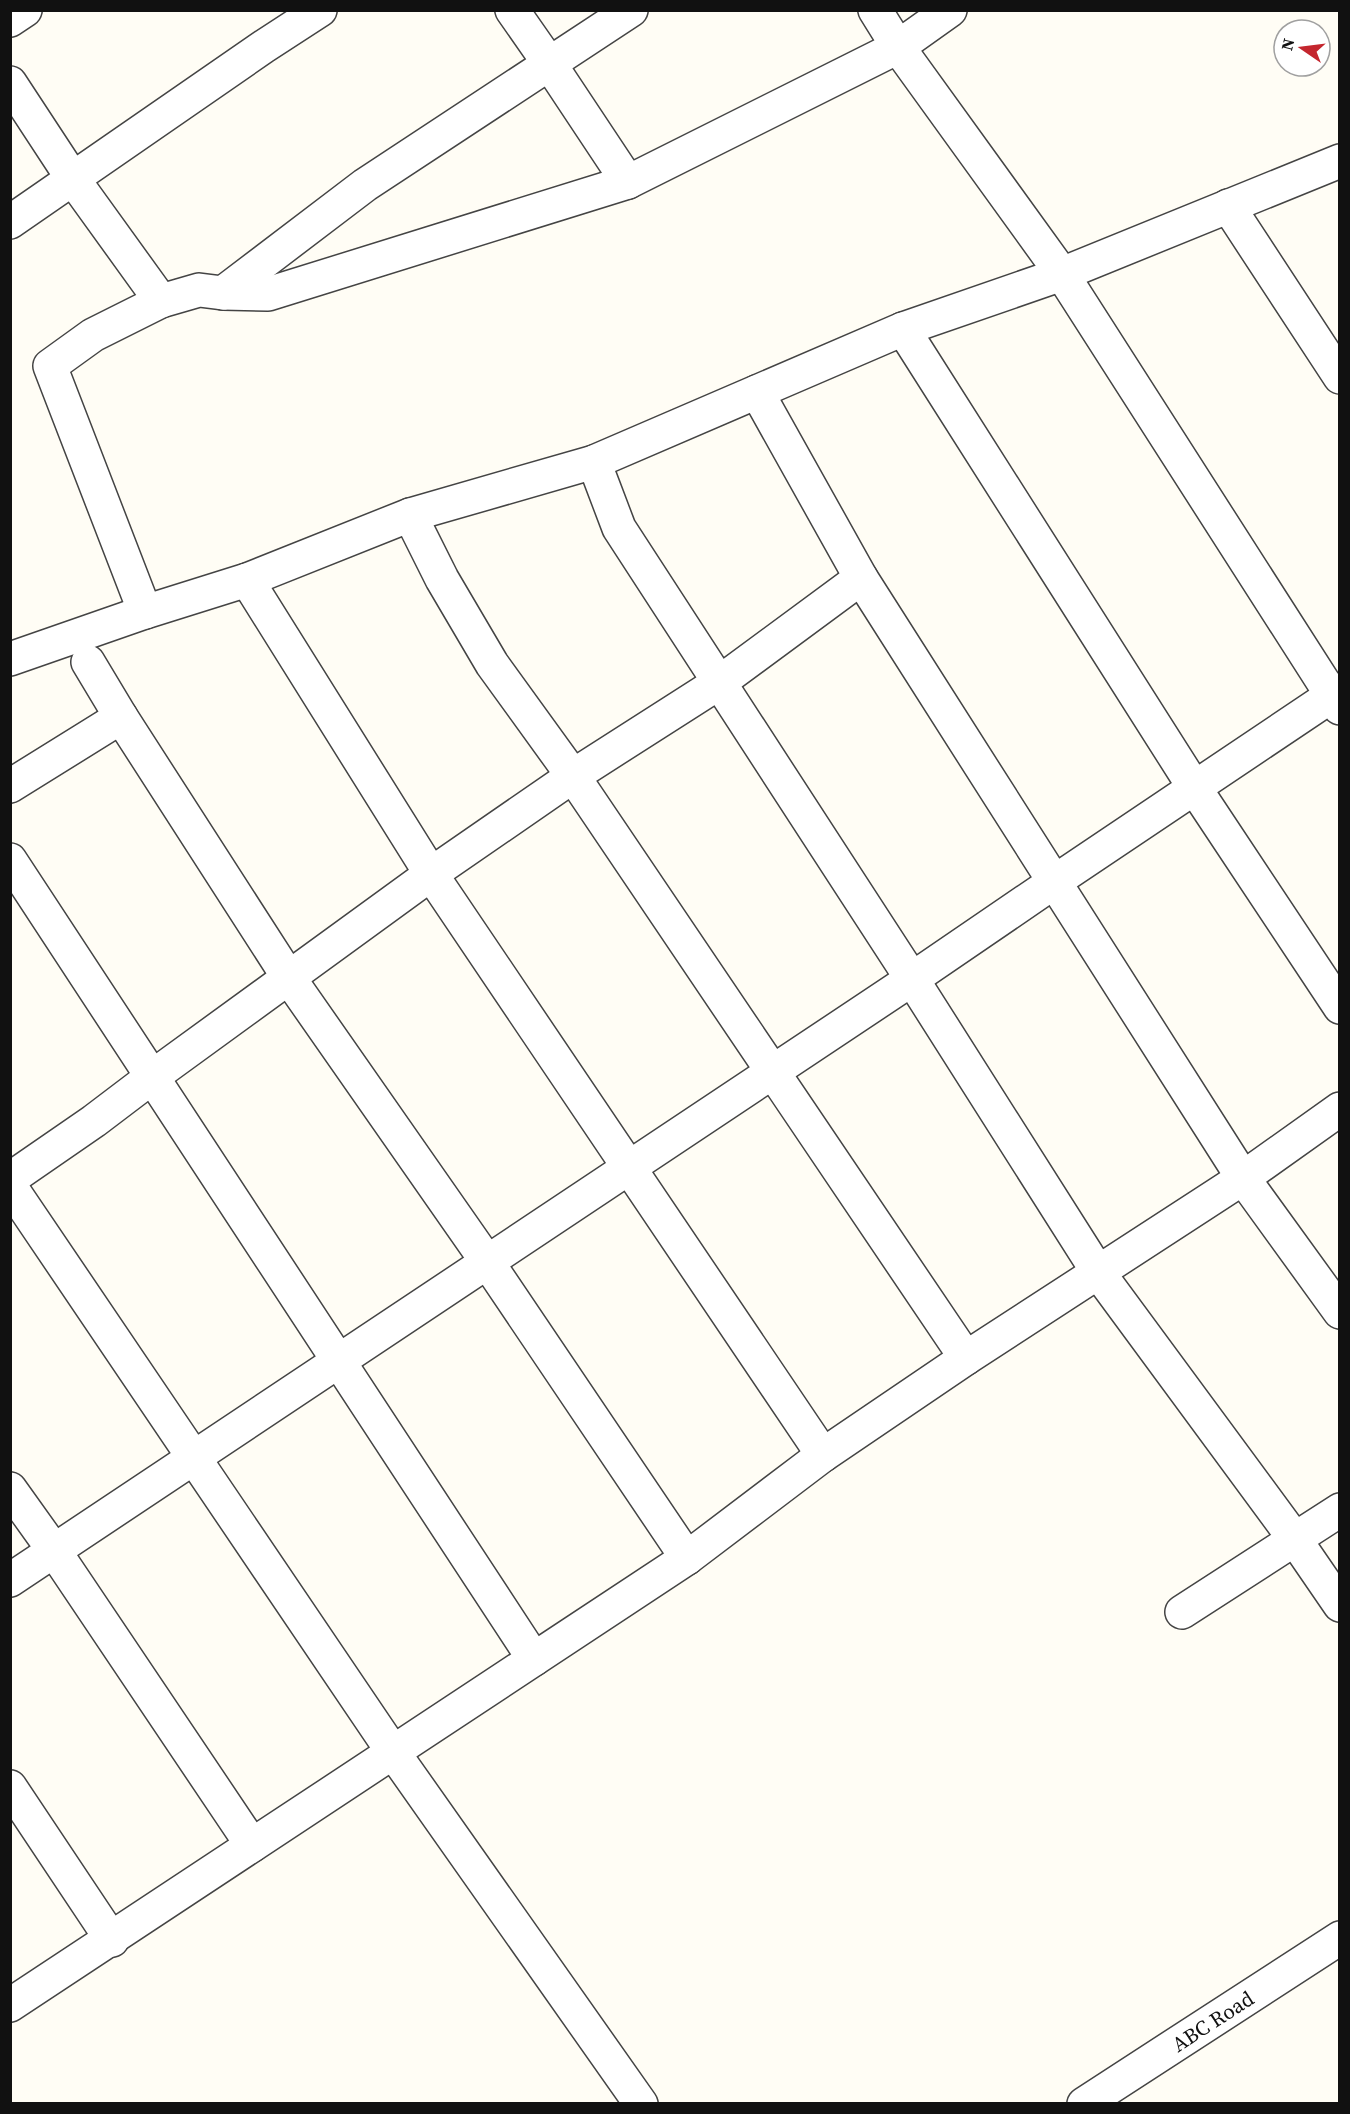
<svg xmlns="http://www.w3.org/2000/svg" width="1350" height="2114" viewBox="0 0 1350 2114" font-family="'Source Serif 4',serif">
	<rect width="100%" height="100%" fill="#fffdf5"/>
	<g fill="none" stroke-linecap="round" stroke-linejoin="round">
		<g stroke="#444" stroke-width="36">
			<g id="minor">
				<path d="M512,10L549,63L628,182"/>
				<path d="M875,10L898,47L1062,274L1340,708"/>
				<path d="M10,20L25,10"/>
				<path d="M10,83L73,179L161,301"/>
				<path d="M1228,206L1340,377"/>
				<path d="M10,222L263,47L320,10"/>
				<path d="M223,293L268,294L628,182L898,47L950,10"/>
				<path d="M903,329L1194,787L1340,1007"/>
				<path d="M757,392L861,578L1243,1178L1340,1312"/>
				<path d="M594,462L619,528L912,979L1098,1272L1294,1538L1340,1605"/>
				<path d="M410,515L442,579L492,664L573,776L966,1358"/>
				<path d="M247,580L431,874L823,1455"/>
				<path d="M145,612L50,366L93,335L161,301L199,290L223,293L365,185L631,10"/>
				<path d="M88,662L121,717L289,978L488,1263L687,1558"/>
				<path d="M10,786L121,717"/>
				<path d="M10,860L534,1659"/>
				<path d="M10,1179L94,1121L152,1077L431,874L573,776L720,682L861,578"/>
				<path d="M10,1186L393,1752L641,2104"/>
				<path d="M10,1489L55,1552L252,1845"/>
				<path d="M10,1580L912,979L1054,882L1340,690"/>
				<path d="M1182,1612L1340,1510"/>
				<path d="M10,1787L112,1940"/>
				<path d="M10,2005L687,1558L823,1455L966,1358L1243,1178L1340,1109"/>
				<path id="s1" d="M1084,2104L1340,1938"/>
			</g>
		</g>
		<g stroke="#444" stroke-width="36">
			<path id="tertiary" d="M10,659L145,612L247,580L410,515L594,462L903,329L1062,274L1340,161"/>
		</g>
		<use href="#minor" stroke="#fff" stroke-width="33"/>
		<use href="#tertiary" stroke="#fff" stroke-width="33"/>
	</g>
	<g text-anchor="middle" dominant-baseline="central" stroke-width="6" stroke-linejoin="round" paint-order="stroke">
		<g font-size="21" fill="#111" stroke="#fff">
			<text stroke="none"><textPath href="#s1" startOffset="153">ABC Road</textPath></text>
		</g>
	</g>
	<rect width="1350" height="2114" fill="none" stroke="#111111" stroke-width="24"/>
	<g transform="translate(1302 48) rotate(284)"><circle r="28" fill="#ffffff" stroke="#a0a0a0" stroke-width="1.5"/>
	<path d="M0-4.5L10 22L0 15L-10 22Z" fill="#c4262e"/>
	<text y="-9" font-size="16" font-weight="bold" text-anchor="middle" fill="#111111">N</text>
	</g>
</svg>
